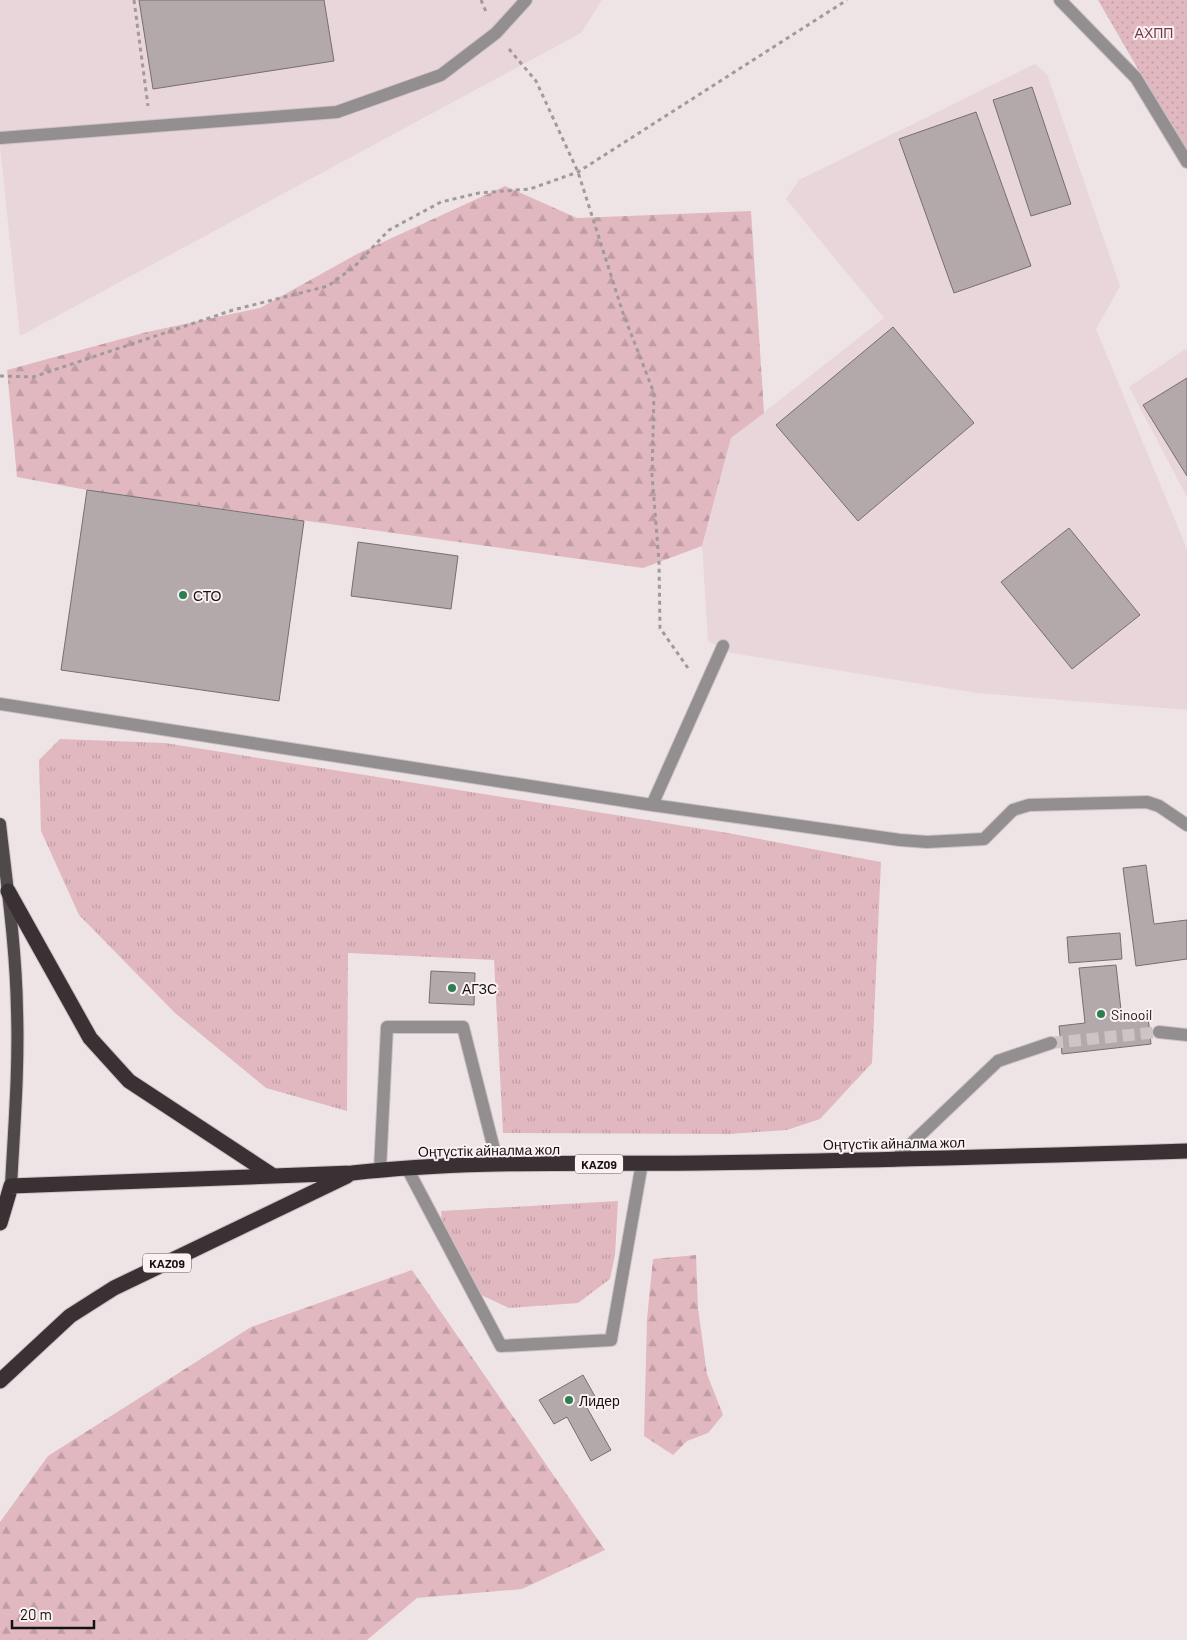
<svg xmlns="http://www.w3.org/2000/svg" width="1187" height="1640" viewBox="0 0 1187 1640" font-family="Barlow,sans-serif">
	<defs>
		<pattern id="grass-tufts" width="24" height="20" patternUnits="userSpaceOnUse" patternTransform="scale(1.25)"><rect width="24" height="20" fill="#e1b8c0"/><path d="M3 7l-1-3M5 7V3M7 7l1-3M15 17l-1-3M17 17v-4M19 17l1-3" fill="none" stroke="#c09da4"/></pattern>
		<pattern id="forest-firs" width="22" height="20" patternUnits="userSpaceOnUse" patternTransform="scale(1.25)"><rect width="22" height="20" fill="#e1b8c0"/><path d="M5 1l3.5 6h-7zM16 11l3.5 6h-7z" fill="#c09da4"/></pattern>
		<pattern id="garden-dots" width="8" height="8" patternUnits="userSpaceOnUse" patternTransform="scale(1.25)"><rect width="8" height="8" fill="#e1b8c0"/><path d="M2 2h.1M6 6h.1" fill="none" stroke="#c09da4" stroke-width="1.8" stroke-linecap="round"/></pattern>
	</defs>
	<rect width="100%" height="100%" fill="#eee4e6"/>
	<path fill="#e9d6da" d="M0,0H602L581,33L20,336L0,147Z
		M1035,64L1047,74L1120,286L1096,329L1187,549V710L977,693L731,653L708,641L702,546L731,438L884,318L786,199L799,180Z
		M1187,348V497L1129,387Z"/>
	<path fill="url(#grass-tufts)" d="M60,739L165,743L728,833L881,862L872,1063L820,1119L787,1130L730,1134L503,1133L494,960L348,953L347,1111L266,1088L175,1013L79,915L41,831L39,760Z
		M618,1201L615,1255L610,1279L578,1303L509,1308L481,1295L443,1233L441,1211Z"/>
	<path fill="url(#forest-firs)" d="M505,186L577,218L751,211L764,413L731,438L702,546L643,568L87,490L17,477L7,370L147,332L260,308L357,254Z
		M696,1255L698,1308L707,1374L723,1415L708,1433L687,1441L673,1455L644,1436L647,1319L653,1259Z
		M412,1270L605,1550L522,1589L417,1598L367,1640H0V1522L48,1456L251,1327Z"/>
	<path fill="url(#garden-dots)" d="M1098,0H1187V154Z"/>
	<path fill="#b3a9ab" stroke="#776e70" d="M139,0H324L334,61L153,89Z
		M1032,87L1071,204L1031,216L993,100Z
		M976,112L1031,266L954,293L899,139Z
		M893,327L974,423L858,521L776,425Z
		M1187,378V476L1143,405Z
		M87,490L304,521L279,701L61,670Z
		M1069,528L1140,615L1072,669L1001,582Z
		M358,542L458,556L451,609L351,596Z
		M1146,865L1154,924L1187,920V959L1136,966L1123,868Z
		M1120,933L1122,959L1069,963L1067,937Z
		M1116,965L1122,1019L1148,1017L1151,1044L1062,1054L1059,1026L1085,1023L1079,968Z
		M431,971L475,973L474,1005L429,1003Z
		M583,1375L597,1400L586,1406L611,1450L591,1461L567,1417L554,1424L539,1400Z"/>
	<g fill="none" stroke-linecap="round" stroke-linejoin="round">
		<path stroke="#cdc4c6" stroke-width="12" stroke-dasharray="12 6" stroke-linecap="butt" d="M1051,1043L1159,1032"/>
		<g stroke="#cbc2c4" stroke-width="14">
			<path id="minor" d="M1060,0L1136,78L1187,162
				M0,138L337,112L441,75L496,33L526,0
				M0,704L652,805L723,646
				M652,805L900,840L927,842L984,839L1013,810L1029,805L1147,802L1159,806L1187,825
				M1159,1032L1187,1035
				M893,1161L998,1061L1051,1043
				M407,1168L501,1346L611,1340L642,1163
				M380,1170L387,1027H463L498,1165"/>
		</g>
		<g stroke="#cbc2c4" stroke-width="14">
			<path id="major" d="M0,824C7,886 16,948 17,1010C19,1069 14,1128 11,1186"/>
		</g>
		<g stroke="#cbc2c4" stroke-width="17">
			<path id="highway" d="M8,891L90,1038L129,1081L272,1175
				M0,1223L11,1186L352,1173C467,1160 585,1164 700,1163C863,1161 1025,1156 1187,1151
				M0,1381L70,1316L114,1288L347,1176"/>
		</g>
		<path stroke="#a1999a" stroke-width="3" stroke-dasharray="4 4" stroke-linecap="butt" d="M134,0L148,106
			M481,0L487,14
			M509,49L536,81L578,172L623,313L654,393L652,475L659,562L660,628L690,671
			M0,376L33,377L233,310L328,286L355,266L389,230L441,202L479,193L530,189L578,172L847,0"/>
		<use href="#minor" stroke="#938f90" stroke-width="12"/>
		<use href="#major" stroke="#50494a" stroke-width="12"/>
		<use href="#highway" stroke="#393133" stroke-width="15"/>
	</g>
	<g fill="#2d7f50" stroke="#fbf1f3" stroke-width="2">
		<circle cx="183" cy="595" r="5"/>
		<circle cx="452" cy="988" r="5"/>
		<circle cx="1101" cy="1014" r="5"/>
		<circle cx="569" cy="1400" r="5"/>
	</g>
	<g text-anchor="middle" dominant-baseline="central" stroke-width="4" stroke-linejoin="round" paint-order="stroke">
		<g fill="#fbf1f3" stroke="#5a5556" stroke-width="1">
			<rect x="575" y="1154.5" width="48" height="19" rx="4"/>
			<rect x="143" y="1253.5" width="48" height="19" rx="4"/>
		</g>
		<g font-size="12" font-weight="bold" fill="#151212">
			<text x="599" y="1164">KAZ09</text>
			<text x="167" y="1263">KAZ09</text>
		</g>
		<g font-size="14" fill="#713a48" stroke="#fbf1f3">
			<text x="1154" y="32">АХПП</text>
		</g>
		<g font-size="14" fill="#151212" stroke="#fbf1f3" text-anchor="start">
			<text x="193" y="595">СТО</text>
			<text x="462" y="988">АГЗС</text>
			<text x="1111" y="1014">Sinooil</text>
			<text x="579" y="1400">Лидер</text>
		</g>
		<g font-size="14" fill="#151212" stroke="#fbf1f3">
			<text transform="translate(894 1143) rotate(-1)">Оңтүстік айналма жол</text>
			<text transform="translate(489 1150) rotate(-1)">Оңтүстік айналма жол</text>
		</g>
	</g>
	<path d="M12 1620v8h82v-8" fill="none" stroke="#151212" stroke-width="2.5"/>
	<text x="20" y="1620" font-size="15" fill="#151212" stroke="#fbf1f3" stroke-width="4" paint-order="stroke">20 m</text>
</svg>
